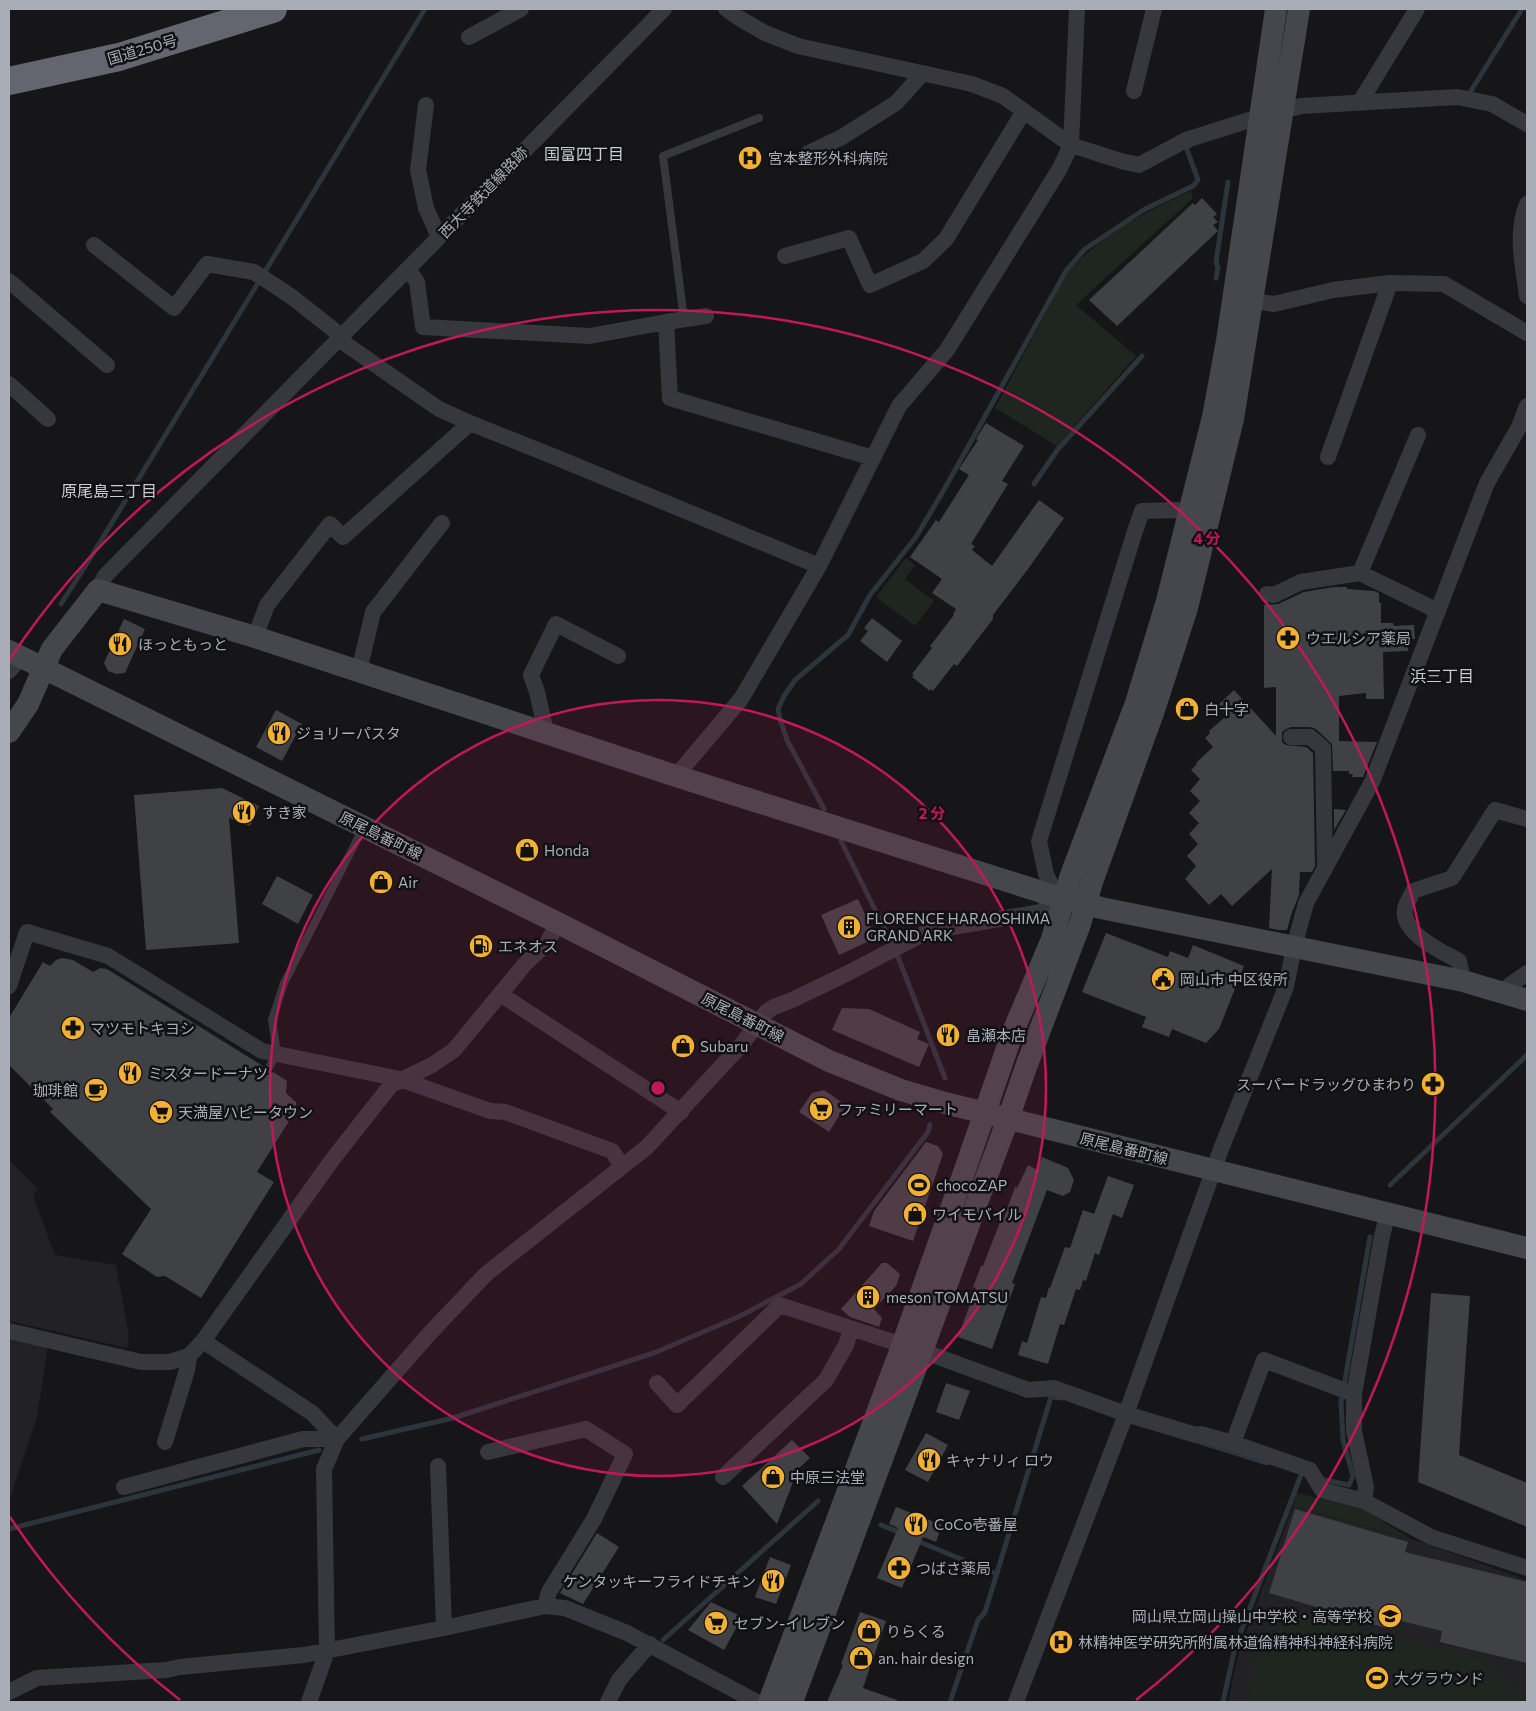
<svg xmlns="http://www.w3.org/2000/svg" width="1536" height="1711" viewBox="0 0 1536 1711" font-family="Commissioner,'Noto Sans JP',sans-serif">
	<rect width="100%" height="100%" fill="#161618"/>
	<path fill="#222225" d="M9,1160L38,1189L33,1196L55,1255L116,1265L129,1336L127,1348L9,1321Z
		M9,1335L48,1344L37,1417L9,1501Z
		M1293,1506L1418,1541L1527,1580V1702H1228L1239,1652Z"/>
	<path fill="#1e261f" d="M1191,191L1193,198L1076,305L1136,356L1057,446L995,408L1068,272C1102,235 1146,211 1191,191Z
		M906,558L915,565L905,579L934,601L915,626L876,597Z
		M1296,1493L1360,1507L1411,1539L1293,1506Z
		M1301,1616L1480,1658L1523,1698L1522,1702H1247L1260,1639Z"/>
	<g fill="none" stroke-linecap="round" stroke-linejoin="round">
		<path stroke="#2c353c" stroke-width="5" d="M1469,94L1522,9
			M1216,278L1218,268L1216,262L1228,182
			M1034,484L1058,449L1142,356
			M61,604L91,557L425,9
			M824,809L787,740L780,719L778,709L784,696L795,680L848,635L870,595L916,537L945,488L1066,271L1085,249L1145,209L1193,186L1198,180L1186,147L1189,146
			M841,841L892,944
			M898,957L945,1078
			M1390,1185L1527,1055
			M362,1439L453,1418L654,1353L738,1317L801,1284L839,1249L928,1132L930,1125
			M1194,1440L1267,1463
			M1320,1479L1349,1485L1353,1476L1343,1440L1341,1403L1370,1237
			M881,1525L901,1533
			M9,1529L319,1450
			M915,1540L997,1574
			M663,1640L818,1501
			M950,1702L978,1620L985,1612L1051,1397L1063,1398
			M1223,1702L1235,1647L1301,1475"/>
	</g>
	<path fill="#404145" d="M1202,198L1217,214L1213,217L1218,222L1213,225L1218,231L1117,326L1089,300L1193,203L1195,205Z
		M986,423L1024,446L1002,481L1008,484L971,544L975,546L972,550L992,566L1039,500L1064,518L1028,569L993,615V619L957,666L954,664L933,691L931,689L930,691L912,677L914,675L912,674L932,648L930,646L954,615L953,614L956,609L932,593L942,579L910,557L936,520L939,522L969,475L959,469L978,440L976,439Z
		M1334,587H1347V589L1374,591L1379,593V603H1381V623H1393L1394,626L1414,625L1415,639H1408V651L1383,652L1384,699H1366V693L1339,696V741L1377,742L1363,777H1352L1353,774H1349V771H1333L1332,744L1316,729L1310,727H1291L1286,729L1282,732V742L1286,745L1306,747L1313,753L1315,866L1312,872H1300L1299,895L1291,915L1287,930H1278L1269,928L1272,869L1232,906L1221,894L1209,905L1185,879L1196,866L1187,856L1198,844L1189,834L1199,823L1189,813L1200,801L1190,791L1200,779L1191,770L1197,764L1196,763L1213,747L1205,738L1210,733L1209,731L1226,716L1217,706L1234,690L1276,736V687L1264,688V605L1278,604L1304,592Z
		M872,618L902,641L887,662L860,641L868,631L864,628Z
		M124,619L145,629L125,673L116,674L108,671L104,663Z
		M276,710L302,724L282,761L256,747Z
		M222,788L259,806L250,826L229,818L239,943L146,950L134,795Z
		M1334,809L1346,810L1334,830Z
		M277,876L313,895L298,924L262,904Z
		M858,899L876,938L839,955L821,915Z
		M1106,933L1168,957L1170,951L1188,958L1193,945L1244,966L1219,1029L1206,1043L1172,1029L1169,1037L1142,1027L1146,1017L1082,992Z
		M62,958L73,960L93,972L100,968L107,969L263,1066L262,1069L265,1074L268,1075L273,1072L287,1081L286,1093L296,1102V1110L257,1172L274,1182L201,1298L165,1276L157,1277L122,1254L151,1209L50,1112L53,1109L9,1065V1018L43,962L50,966L56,960Z
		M842,1008L869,1009L920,1032L917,1039L929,1044L919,1067L832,1030Z
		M824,1090L846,1105L829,1132L799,1112L812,1093Z
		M926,1142L938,1146L943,1154L913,1241L869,1226L874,1211Z
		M1042,1157L1068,1168L1074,1180L1070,1192L1063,1196L1047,1190L1012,1283L1015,1284L992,1349L958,1337L976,1288L973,1287L981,1266H983L1000,1222L1002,1223L1015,1187L1017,1188L1028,1165L1037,1170Z
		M1108,1176L1134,1185L1122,1218L1113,1214L1099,1255L1095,1253L1086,1281L1083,1280L1080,1290L1076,1289L1064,1325L1060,1324L1048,1364L1018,1355L1022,1341L1027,1343L1041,1297L1046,1298L1049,1287L1050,1288L1065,1247L1070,1248L1083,1210L1094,1214Z
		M882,1263H887L900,1274L896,1286L874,1309L882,1318L879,1327L850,1317L841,1309Z
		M1431,1293L1470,1296L1459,1455L1527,1483V1527L1418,1482Z
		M946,1383L970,1391L959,1420L936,1412Z
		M926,1433L948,1445L928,1482L905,1470Z
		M792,1440L810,1458L798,1469L777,1524L742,1486Z
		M896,1507L942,1525L936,1542L923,1537L902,1588L877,1578L898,1528L889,1524Z
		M1295,1509L1408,1542L1405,1552L1527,1582V1663L1440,1642L1442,1631L1389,1618L1386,1628L1269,1593Z
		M597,1533L619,1547L583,1604L560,1593Z
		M770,1557L791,1565L776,1604L755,1597Z
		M711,1602L740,1616V1621L724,1650L688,1630Z
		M860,1612L886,1621L863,1688L897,1700V1702H827L843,1665L841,1664Z"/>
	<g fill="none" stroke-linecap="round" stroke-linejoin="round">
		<path stroke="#37383d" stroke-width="8" d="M684,319L663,156L759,118
			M268,1069L277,1054L272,1020L284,983L363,828"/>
		<path stroke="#37383d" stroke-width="16" d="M726,9L739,18L765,33L798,46L972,84L1003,96L1071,145L1121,161L1139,165L1186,140L1259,117L1301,106L1457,97L1492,104L1527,124
			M469,37L521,9
			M1134,91L1154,9
			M1360,102L1417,9
			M426,105L418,170L426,208L439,237
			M807,154L842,137L896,103L923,73
			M1527,204C1515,233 1523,266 1527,296
			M94,245L174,308L207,264L254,272L292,297L335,331L347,345L439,409L470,423L555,457L819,566
			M785,256L849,238L870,285L923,261L946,239L1024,111
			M408,269L417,282L423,327L590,336L666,322
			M9,281L107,365
			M1253,301L1274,304L1333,290L1390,283L1444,284L1527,333
			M706,316L666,322L670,398L873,458
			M9,384L48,419
			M1328,457L1390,283
			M1360,573L1418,435
			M98,590L105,576L664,9
			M1267,594L1274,595L1301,582L1360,573L1438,611
			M255,637L267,605L330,524L343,537L470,423
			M9,671L21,657
			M359,671L373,612L442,523
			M546,732L537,692L531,675L556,624L618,656
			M1291,737H1310L1323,748L1325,869
			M676,776L741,699L819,566L899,406L947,350L1059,170L1071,145L1077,9
			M1463,981L1459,961C1442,952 1401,933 1405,909C1406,903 1411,897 1413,891L1452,878L1495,810L1527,819
			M9,986L27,932L108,956L262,1051L400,1079L490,1111L505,1112L612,1151L622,1166
			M1505,993L1510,985L1527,973
			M500,994L681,1112
			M9,1331L141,1362H170L189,1356L203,1341L332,1160L391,1085L432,1065L454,1050L525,964L547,943L558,923
			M203,1341L312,1413L337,1439
			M657,1383L677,1405L780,1305L936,1356L1028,1390L1054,1388L1126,1414L1196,1435L1201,1434L1233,1443L1310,1470L1322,1490L1364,1501L1431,1537L1527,1568
			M165,1442L187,1370L189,1356
			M1233,1443L1264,1360L1354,1394
			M488,1452L586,1429L625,1454L594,1519L549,1592L545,1606
			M438,1466L444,1628
			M723,1477L826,1380L846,1345L851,1329
			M124,1487L303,1439H337
			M1364,1501L1366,1487L1354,1431V1394L1382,1236L1388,1213
			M9,1692L37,1678L166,1670L180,1667L304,1655L444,1628L545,1606L565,1608L627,1633L757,1702
			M309,1702L327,1651L324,1469L337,1439L430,1333L486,1274L647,1147L742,1044L766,1012L774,1007L792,1000L846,974L929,931L1041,912L1056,896L1046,874L1039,841L1135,531L1142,511L1176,510L1190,511
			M608,1702L619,1680L650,1644
			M1016,1702L1126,1414L1221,1149L1286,987L1294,947L1306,903L1372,782L1487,483L1519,427L1527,406"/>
		<path stroke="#45474d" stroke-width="22" d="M9,651L558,923L829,1061L901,1090L945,1103L1527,1248
			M9,732L28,704L52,649L98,590L255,637L676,776L1048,894L1101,908L1463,981L1527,1000
			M769,1702L902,1346L967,1164L1012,1034L1052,939L1071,875L1136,703L1167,601L1213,417L1227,341L1276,9
			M792,1702L1008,1119L1026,1067L1080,924L1092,882L1154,710L1187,608L1233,419L1299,9"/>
		<path stroke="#63666e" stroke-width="28" d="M9,81L119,57L273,9"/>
	</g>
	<circle cx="658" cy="1088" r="388" fill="#c2185b" fill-opacity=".12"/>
	<g fill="none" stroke="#c2185b" stroke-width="2.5">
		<circle cx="658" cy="1088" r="388"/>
		<path d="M180 1700A777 777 0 0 1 10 1517M10 659A777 777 0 1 1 1136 1700"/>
	</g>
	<defs>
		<g id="hospital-disc" transform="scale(1.25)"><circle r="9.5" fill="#f2b134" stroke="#111113"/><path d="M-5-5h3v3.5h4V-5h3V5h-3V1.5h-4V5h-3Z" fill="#111"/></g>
		<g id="pharmacy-disc" transform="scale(1.25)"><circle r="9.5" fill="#f2b134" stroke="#111113"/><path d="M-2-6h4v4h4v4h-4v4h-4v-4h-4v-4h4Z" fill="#111"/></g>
		<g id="restaurant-disc" transform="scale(1.25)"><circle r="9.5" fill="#f2b134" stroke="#111113"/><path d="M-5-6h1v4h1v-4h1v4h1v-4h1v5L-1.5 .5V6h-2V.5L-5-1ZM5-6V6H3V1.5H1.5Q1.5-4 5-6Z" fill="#111"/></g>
		<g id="shop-disc" transform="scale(1.25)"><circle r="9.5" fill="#f2b134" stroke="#111113"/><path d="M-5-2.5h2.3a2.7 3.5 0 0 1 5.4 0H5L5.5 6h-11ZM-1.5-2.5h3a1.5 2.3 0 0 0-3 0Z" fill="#111"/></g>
		<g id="building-disc" transform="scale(1.25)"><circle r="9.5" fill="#f2b134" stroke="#111113"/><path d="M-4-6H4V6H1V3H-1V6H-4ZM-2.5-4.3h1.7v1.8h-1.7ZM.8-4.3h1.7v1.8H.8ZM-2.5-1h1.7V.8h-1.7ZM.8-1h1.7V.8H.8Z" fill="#111"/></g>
		<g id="fuel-disc" transform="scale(1.25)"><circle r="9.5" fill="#f2b134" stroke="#111113"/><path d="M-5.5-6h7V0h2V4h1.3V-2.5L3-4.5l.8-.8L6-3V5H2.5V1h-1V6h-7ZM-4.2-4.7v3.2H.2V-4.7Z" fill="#111"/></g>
		<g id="civic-disc" transform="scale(1.25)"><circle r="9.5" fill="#f2b134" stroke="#111113"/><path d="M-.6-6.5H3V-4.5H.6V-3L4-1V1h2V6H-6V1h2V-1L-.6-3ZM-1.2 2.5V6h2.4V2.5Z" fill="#111"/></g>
		<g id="cafe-disc" transform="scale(1.25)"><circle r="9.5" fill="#f2b134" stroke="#111113"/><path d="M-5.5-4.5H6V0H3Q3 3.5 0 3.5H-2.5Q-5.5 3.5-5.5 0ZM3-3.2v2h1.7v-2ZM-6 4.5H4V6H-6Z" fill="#111"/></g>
		<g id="supermarket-disc" transform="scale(1.25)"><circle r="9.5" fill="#f2b134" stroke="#111113"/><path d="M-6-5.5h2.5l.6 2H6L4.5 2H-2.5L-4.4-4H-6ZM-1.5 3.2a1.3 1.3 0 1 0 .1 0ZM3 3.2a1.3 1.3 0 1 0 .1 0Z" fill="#111"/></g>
		<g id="stadium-disc" transform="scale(1.25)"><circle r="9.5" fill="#f2b134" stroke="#111113"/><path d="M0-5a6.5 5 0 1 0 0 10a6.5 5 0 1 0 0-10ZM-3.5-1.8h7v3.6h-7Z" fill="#111"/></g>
		<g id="school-disc" transform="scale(1.25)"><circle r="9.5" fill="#f2b134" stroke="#111113"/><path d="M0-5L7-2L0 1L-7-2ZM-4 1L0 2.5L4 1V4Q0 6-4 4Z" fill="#111"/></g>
	</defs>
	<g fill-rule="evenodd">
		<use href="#hospital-disc" x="750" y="158"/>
		<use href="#pharmacy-disc" x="1288" y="638"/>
		<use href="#restaurant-disc" x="120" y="644"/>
		<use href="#shop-disc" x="1187" y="709"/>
		<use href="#restaurant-disc" x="279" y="733"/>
		<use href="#restaurant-disc" x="244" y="812"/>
		<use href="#shop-disc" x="527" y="850"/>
		<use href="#shop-disc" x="381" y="882"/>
		<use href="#building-disc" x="849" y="927"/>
		<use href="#fuel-disc" x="481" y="946"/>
		<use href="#civic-disc" x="1163" y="979"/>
		<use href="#pharmacy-disc" x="73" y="1028"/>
		<use href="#restaurant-disc" x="948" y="1035"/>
		<use href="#shop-disc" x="683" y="1046"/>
		<use href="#restaurant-disc" x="130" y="1073"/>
		<use href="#pharmacy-disc" x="1433" y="1084"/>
		<use href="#cafe-disc" x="96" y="1090"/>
		<use href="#supermarket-disc" x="821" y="1109"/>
		<use href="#supermarket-disc" x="161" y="1112"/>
		<use href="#stadium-disc" x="919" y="1185"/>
		<use href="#shop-disc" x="915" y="1214"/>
		<use href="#building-disc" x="868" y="1297"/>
		<use href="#restaurant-disc" x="929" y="1460"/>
		<use href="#shop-disc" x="773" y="1477"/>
		<use href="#restaurant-disc" x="916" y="1524"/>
		<use href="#pharmacy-disc" x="899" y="1568"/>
		<use href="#restaurant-disc" x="773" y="1581"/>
		<use href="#school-disc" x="1390" y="1616"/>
		<use href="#supermarket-disc" x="716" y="1623"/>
		<use href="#shop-disc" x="869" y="1631"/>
		<use href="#hospital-disc" x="1061" y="1642"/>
		<use href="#shop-disc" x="861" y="1658"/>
		<use href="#stadium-disc" x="1377" y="1678"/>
	</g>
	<g text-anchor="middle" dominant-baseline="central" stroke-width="5" stroke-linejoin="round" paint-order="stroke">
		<g font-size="15" fill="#a8adb8" stroke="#111113">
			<text transform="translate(142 49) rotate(-16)">国道250号</text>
			<text transform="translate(483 192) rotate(-46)">西大寺鉄道線路跡</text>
			<text transform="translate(381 835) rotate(26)">原尾島番町線</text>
			<text transform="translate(743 1017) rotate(27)">原尾島番町線</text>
			<text transform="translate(1124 1148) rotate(14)">原尾島番町線</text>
		</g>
		<g font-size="15" fill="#a8adb8" stroke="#111113" text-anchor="start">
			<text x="768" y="158">宮本整形外科病院</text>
			<text x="1306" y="638">ウエルシア薬局</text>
			<text x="138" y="644">ほっともっと</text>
			<text x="1204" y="709">白十字</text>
			<text x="296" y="733">ジョリーパスタ</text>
			<text x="262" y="812">すき家</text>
			<text x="544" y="850">Honda</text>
			<text x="398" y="882">Air</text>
			<text x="866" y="918">FLORENCE HARAOSHIMA<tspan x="866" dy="17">GRAND ARK</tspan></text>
			<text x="498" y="946">エネオス</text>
			<text x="1180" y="979">岡山市 中区役所</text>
			<text x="90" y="1028">マツモトキヨシ</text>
			<text x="966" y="1035">畠瀬本店</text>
			<text x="700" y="1046">Subaru</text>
			<text x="148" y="1073">ミスタードーナツ</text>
			<text x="1416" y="1084" text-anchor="end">スーパードラッグひまわり</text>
			<text x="78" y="1090" text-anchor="end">珈琲館</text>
			<text x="838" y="1109">ファミリーマート</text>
			<text x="178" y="1112">天満屋ハピータウン</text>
			<text x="936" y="1185">chocoZAP</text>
			<text x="932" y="1214">ワイモバイル</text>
			<text x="886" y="1297">meson TOMATSU</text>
			<text x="946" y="1460">キャナリィ ロウ</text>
			<text x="790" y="1477">中原三法堂</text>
			<text x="934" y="1524">CoCo壱番屋</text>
			<text x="916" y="1568">つばさ薬局</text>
			<text x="756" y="1581" text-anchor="end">ケンタッキーフライドチキン</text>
			<text x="1372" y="1616" text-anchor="end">岡山県立岡山操山中学校・高等学校</text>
			<text x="734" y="1623">セブン-イレブン</text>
			<text x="886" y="1631">りらくる</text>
			<text x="1078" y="1642">林精神医学研究所附属林道倫精神科神経科病院</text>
			<text x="878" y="1658">an. hair design</text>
			<text x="1394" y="1678">大グラウンド</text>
		</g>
		<g font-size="16" fill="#c9ccd4" stroke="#111113">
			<text x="584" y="153">国富四丁目</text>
			<text x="109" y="490">原尾島三丁目</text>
			<text x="1442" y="675">浜三丁目</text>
		</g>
	</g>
	<circle cx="658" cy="1088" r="8" fill="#c2185b" stroke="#111113" stroke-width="2.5"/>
	<g font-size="15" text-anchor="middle" font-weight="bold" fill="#c2185b" stroke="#111113" stroke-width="5" stroke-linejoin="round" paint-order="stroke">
		<text x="1207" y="544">4 分</text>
		<text x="932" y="819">2 分</text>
	</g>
	<rect width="1536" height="1711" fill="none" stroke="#a8adb8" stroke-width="20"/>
</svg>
